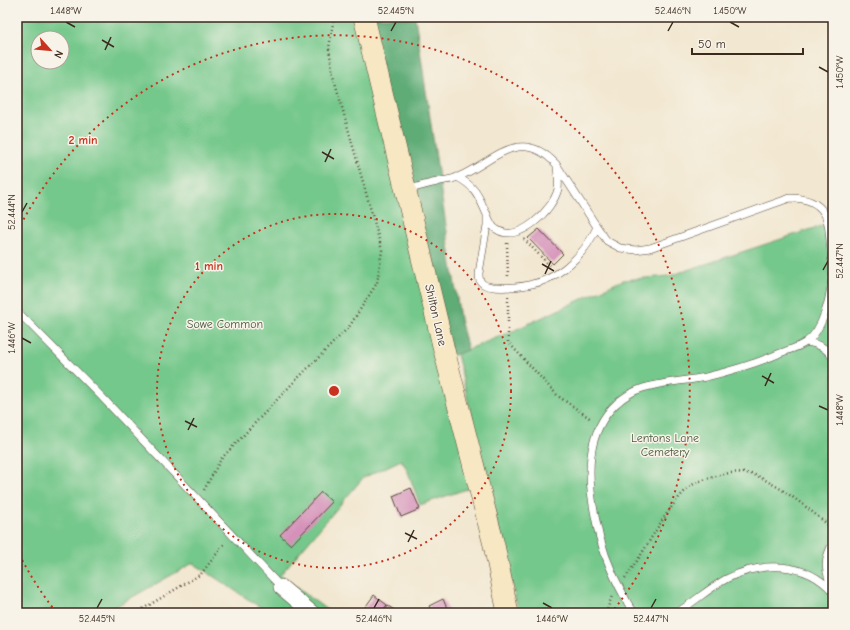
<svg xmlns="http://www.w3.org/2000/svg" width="850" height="630" viewBox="0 0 850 630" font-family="'Comic Neue',sans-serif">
	<rect width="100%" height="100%" fill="#f7f3e8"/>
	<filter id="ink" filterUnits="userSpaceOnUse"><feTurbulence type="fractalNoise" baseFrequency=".025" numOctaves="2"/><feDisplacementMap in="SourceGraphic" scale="8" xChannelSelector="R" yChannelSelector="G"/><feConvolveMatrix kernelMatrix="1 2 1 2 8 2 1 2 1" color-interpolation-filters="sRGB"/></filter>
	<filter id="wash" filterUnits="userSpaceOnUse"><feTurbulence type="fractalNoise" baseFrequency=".012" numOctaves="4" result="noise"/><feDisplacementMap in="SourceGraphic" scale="16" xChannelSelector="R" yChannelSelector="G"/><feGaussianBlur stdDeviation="0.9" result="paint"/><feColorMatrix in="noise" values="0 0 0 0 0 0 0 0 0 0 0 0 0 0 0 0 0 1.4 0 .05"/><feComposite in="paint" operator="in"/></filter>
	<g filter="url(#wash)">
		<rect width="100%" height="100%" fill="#f2e7d0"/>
		<path fill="#74c88b" stroke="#587954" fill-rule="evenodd" d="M17,17H364L478,485L420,505L407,469L401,460L363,478L280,575L331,613H269L193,563L104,613H17ZM38,38H62V62H38Z
			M833,222V613H519L504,554L457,354L515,330L623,280L669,276Z"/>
		<path fill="#5fac77" stroke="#4d6b4a" d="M364,17H415L460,319L468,350L446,358Z"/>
		<g id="blocks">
			<path fill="#d591b9" d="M539,229L563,254L553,264L528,238Z
				M411,488L420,509L401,517L393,496Z
				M321,492L332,502L291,545L280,535Z
				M374,595L387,605L380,613H361Z
				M443,599L449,613H432L429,606Z
				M388,606L396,611L394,613H383Z"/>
		</g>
	</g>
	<g filter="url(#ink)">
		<use href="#blocks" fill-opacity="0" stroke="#564639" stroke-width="1"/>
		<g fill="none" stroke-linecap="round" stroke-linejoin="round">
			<g stroke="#564639" stroke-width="8">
				<path id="lane" d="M457,177C477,187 479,198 488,217C490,221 492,227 496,229C518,245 553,210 558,189C559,182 558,175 557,168
					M407,190C417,187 427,184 437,182C443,180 451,180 458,177C494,162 519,125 556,164L597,227L607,241L620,248L636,250L650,248L790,198C804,198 817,201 824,213C829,221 829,232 830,240C831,253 833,266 832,279C830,298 823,331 806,342C798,348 787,350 778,354C755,364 730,371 706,377C685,381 663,382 643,388C633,391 624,397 617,403C585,432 587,477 595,516C600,545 610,571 624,596C627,602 630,609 636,613
					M487,214V225L479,273C479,278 479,281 483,284C492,290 522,287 532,284C543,282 556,275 565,268C579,257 590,243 597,227
					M17,311L102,397L281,587
					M806,342C818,344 826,347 833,358
					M833,590C825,572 823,560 833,543
					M676,613C693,603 708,589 726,579C761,561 806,561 833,592"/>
			</g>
			<g stroke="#564639" stroke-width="16">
				<path id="street" d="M281,587L312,613"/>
			</g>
			<g stroke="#564639" stroke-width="22">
				<path id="secondary" d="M364,17L446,358L494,545L508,613"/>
			</g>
			<path stroke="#564639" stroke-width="2.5" stroke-dasharray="1 3" stroke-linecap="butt" d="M524,239L550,266
				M507,243L508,278
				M508,297V342L558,396L591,419
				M204,490L221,459L291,385L349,327L377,283L382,250L333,75L329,48L334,17
				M625,578C646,551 661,516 684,492C691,483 703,480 713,477C725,473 738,471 750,474C759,475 766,481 774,485C796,498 814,513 833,529
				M136,613L201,574L225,543
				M606,613L612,596"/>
			<use href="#lane" stroke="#fff" stroke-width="7"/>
			<use href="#street" stroke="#fff" stroke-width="15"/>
			<use href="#secondary" stroke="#f7e8c3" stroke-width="21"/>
		</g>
	</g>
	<path fill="none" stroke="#3b2a1e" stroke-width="1.5" d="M66,22L75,27M730,22L739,27M391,31L396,22M668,31L673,22M102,40L114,47M105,50L111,37M819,67L828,72M322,152L334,159M325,162L331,149M22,212L27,203M542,264L554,271M823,270L828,261M545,274L551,261M22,338L31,343M762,376L774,383M765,386L771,373M819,406L828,410M185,421L197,427M188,430L194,418M405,533L417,539M408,542L414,530M543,603L552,608M97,608L102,599M374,608L379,599M651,608L656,599"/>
	<g fill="none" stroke="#c8321e" stroke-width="2" stroke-dasharray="2 4">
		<circle cx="334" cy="391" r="177"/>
		<path d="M56 612A355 355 0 0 1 18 552M18 230A355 355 0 1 1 612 612"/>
	</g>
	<g text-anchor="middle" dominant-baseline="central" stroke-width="3" stroke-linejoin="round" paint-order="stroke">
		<g font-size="12" fill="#3b2a1e" stroke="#f7f3e8">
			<text transform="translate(436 315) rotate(77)">Shilton Lane</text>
		</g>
		<g font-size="12" fill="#4c593f" stroke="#f7f3e8">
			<text x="225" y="324">Sowe Common</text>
			<text x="665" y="438">Lentons Lane<tspan x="665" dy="14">Cemetery</tspan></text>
		</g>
	</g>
	<circle cx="334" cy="391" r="6" fill="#c8321e" stroke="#f7f3e8" stroke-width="2"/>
	<g font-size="12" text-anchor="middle" font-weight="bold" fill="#c8321e" stroke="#f7f3e8" stroke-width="3" stroke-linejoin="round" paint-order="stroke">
		<text x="83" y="144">2 min</text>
		<text x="209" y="270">1 min</text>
	</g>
	<rect width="850" height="630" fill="none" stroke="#f7f3e8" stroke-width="44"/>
	<g transform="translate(50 50) rotate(117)"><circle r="19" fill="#f7f3e8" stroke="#aca397"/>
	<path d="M0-3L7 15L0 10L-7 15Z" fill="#c8321e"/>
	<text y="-6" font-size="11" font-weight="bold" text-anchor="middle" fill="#3b2a1e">N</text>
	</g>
	<path d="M692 48v6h111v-6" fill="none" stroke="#3b2a1e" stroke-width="2"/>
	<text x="698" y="48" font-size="12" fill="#3b2a1e" stroke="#f7f3e8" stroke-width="3" paint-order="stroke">50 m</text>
	<rect x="22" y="22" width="806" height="586" fill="none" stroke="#3b2a1e" stroke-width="1.5"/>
	<g font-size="10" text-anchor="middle" fill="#3b2a1e">
		<text x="66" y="14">1.448°W</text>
		<text x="396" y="14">52.445°N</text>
		<text x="673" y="14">52.446°N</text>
		<text x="730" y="14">1.450°W</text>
		<text transform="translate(839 72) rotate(-90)" y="4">1.450°W</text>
		<text transform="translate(11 212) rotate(-90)" y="4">52.444°N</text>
		<text transform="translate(839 261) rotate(-90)" y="4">52.447°N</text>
		<text transform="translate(11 338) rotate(-90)" y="4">1.446°W</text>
		<text transform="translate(839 410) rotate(-90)" y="4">1.448°W</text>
		<text x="97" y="622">52.445°N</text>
		<text x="374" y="622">52.446°N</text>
		<text x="552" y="622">1.446°W</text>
		<text x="651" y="622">52.447°N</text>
	</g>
</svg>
